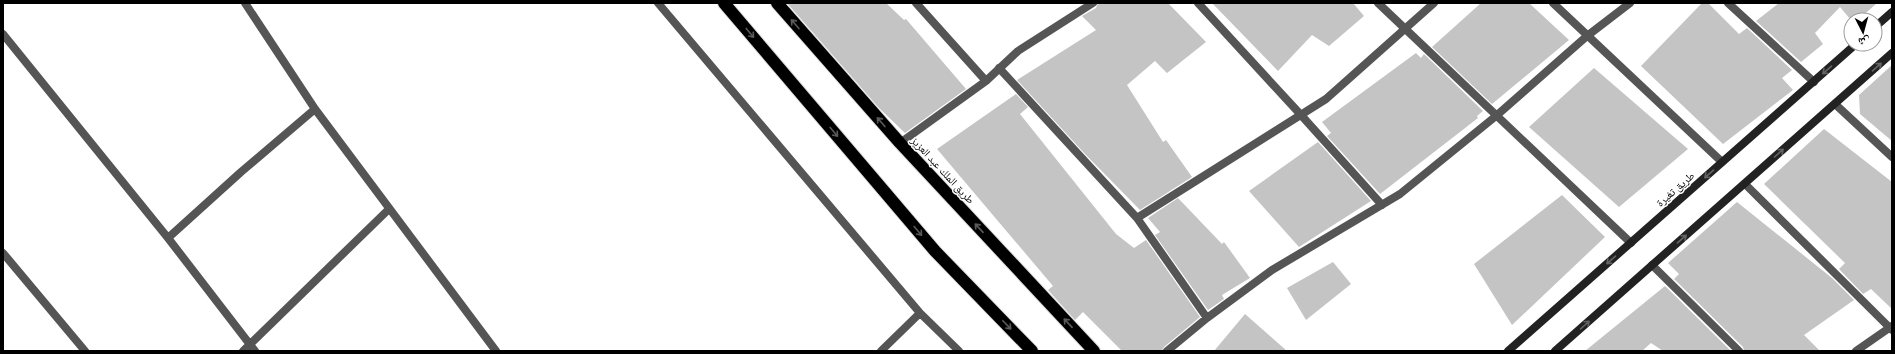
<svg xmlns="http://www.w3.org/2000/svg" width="1895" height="354" viewBox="0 0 1895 354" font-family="'IBM Plex Sans','Noto Naskh Arabic',sans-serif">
	<rect width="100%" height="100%" fill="#fff"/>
	<path fill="#c4c4c4" d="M787,3H886L904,20L906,19L966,89L905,133L879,108Z
		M1098,3H1168L1206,42L1167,73L1155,61L1127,85L1163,142L1166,140L1192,177L1140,210L1085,154L1017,80L1096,30L1082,16L1096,8Z
		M1212,3H1353L1364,16L1329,46L1312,35L1278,71Z
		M1481,3H1529L1569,40L1492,104L1432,47Z
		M1702,3H1708L1739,34L1747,28L1792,70L1782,78L1793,90L1723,144L1641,66Z
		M1779,3H1877L1858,20H1851L1840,7L1815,33L1823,44L1801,62L1756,21Z
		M1416,53L1421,58L1424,54L1483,111L1477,116L1478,118L1380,194L1327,136L1331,133L1322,122Z
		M1892,65V141L1860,114L1859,95Z
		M1594,68L1688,149L1619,207L1529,127Z
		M1016,94L1028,107L1020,114L1116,234L1134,248L1146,240L1200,317L1164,347L1162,351H1122L1083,312L1075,320L1048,290L1053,286L937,149Z
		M1824,129L1892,182V309L1871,289L1863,294L1839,269L1845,263L1764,184Z
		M1318,142L1371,201L1299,247L1249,191Z
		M1562,195L1605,237L1512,325L1474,264Z
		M1178,198L1222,244L1224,242L1250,278L1222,295L1224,299L1208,310L1155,235L1160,232L1148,218Z
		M1737,202L1832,278L1854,300L1804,335L1820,351H1744L1743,347L1674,279L1679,274L1668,263Z
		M1333,262L1351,284L1306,320L1287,288Z
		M1665,286L1731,351H1663L1651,343L1642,351H1585Z
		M1245,314L1287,351H1214Z"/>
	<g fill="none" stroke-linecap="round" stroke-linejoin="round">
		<g stroke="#dbdbdb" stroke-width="14">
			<path id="highway" d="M724,3L935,251L1032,351
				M777,3L900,143L1094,351"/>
		</g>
		<path stroke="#555" stroke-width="8" d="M245,3L315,109L496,351
			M658,3L920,313L959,351
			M916,3L986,81
			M1198,3L1301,115L1382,205
			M1378,3L1631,243
			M1553,3L1722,162
			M1728,3L1814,82
			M3,34L168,238L255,351
			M999,68L1137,218L1207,318
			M1835,104L1892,157
			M900,143L986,81L1018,51L1093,3
			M1745,184L1892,330
			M1137,218L1326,99L1434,3
			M168,238L241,172L315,109
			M3,253L85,351
			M1652,265L1739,351
			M243,351L389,209
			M881,351L920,313
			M1167,351L1207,318L1272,270L1400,194L1496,116L1587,36L1630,3
			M1856,351L1892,326"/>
		<path stroke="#222" stroke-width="8" d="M1875,27L1892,12
			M1508,351L1856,44
			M1555,351L1892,53"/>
		<use href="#highway" stroke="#000" stroke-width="12"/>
	</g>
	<defs><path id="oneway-shaft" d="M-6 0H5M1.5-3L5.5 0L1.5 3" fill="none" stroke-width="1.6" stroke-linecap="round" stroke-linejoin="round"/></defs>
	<g stroke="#595959">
		<use href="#oneway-shaft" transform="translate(795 24) rotate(-131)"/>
		<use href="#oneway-shaft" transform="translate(750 33) rotate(50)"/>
		<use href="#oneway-shaft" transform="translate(881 122) rotate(-131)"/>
		<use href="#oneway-shaft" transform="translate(834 132) rotate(50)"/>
		<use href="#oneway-shaft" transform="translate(979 228) rotate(-133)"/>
		<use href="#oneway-shaft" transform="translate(918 231) rotate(50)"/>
		<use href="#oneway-shaft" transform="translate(1068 323) rotate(-133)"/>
		<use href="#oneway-shaft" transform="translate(1007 325) rotate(46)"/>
	</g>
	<g stroke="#646464">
		<use href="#oneway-shaft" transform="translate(1877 67) rotate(-41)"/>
		<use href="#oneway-shaft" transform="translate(1827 70) rotate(139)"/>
		<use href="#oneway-shaft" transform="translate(1779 153) rotate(-42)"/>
		<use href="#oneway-shaft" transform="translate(1709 174) rotate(139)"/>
		<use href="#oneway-shaft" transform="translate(1682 239) rotate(-41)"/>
		<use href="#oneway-shaft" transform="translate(1611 260) rotate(139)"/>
		<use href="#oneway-shaft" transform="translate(1585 325) rotate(-42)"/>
	</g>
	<g text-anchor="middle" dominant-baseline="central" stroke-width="3" stroke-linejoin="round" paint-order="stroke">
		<g font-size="11" fill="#000" stroke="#fff">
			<text transform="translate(943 170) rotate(47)">طريق الملك عبد العزيز</text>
			<text transform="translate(1675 189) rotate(-41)">طريق تغيرة</text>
		</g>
	</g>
	<rect width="1895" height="354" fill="none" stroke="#000000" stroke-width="8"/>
	<g transform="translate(1863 32) rotate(174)"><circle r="19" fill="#ffffff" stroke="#999999"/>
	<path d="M0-3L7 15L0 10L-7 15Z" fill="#000000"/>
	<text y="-6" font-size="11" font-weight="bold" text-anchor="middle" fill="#000000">ش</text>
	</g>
</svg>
